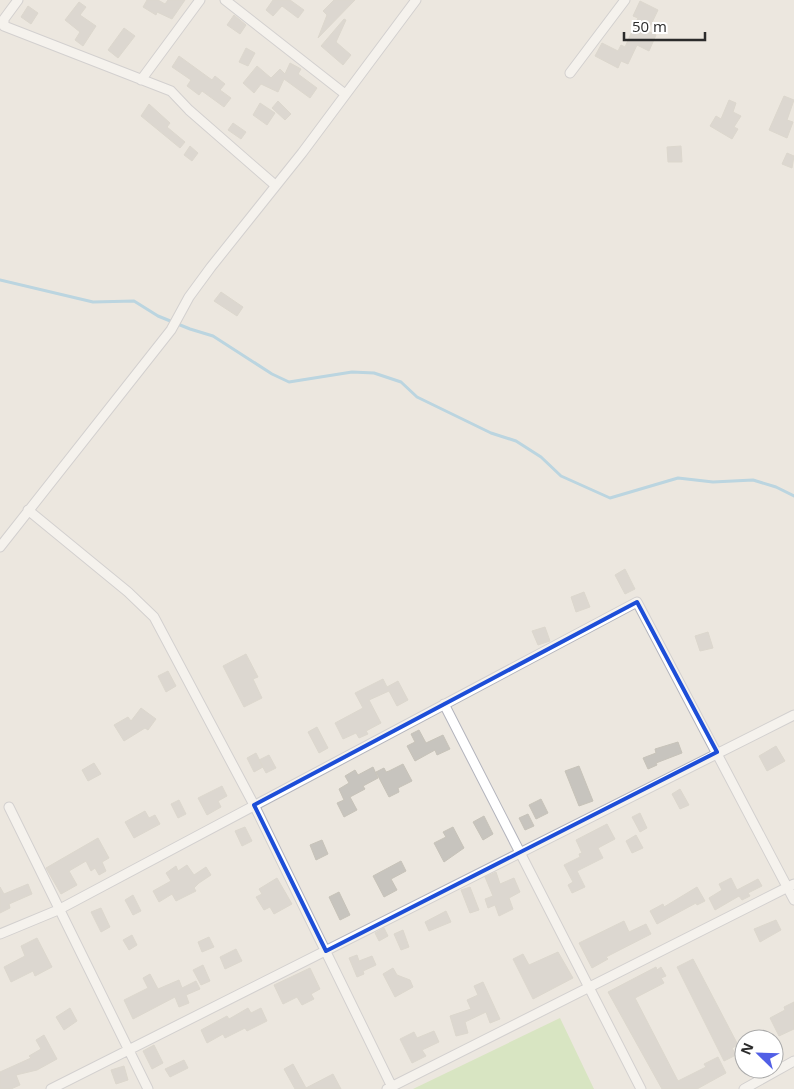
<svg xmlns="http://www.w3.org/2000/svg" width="794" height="1089" viewBox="0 0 794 1089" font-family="'Open Sans',sans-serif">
	<rect width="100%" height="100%" fill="#ece7df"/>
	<path fill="#bfe29f" d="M560,1018L594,1089H413Z"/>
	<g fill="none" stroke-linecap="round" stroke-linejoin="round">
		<path stroke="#7ebee2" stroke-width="3" d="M0,280L93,302L134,301L158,316L190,329L213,336L272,374L289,382L352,372L374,373L401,382L417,397L491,433L516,441L541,457L561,476L610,498L678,478L713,482L753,480L776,487L794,496"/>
	</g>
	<path fill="#c7c4be" stroke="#c7c3b9" d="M147,0H158L165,4L168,0H185L172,19L157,12L156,15L143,7Z
		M273,0H290L304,10L298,18L282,6L273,16L266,10Z
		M334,0H355L318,38L327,15L323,11Z
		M640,1L658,10L648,31L656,35L649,51L637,45L628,64L621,61L618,68L595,56L602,43L618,51L621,45L625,47L638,18L633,16Z
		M79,2L86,7L80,15L96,26L83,46L75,40L80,32L65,20Z
		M28,6L38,13L31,24L21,17Z
		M234,15L246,25L240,34L227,25Z
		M344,19L346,20L336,42L351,55L343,65L321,46Z
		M124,28L135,36L118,58L108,50Z
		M246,48L255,53L248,66L239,62Z
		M179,56L212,80L215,76L225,84L220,90L231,98L224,107L202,91L199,95L187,86L191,80L172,67Z
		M290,63L301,69L298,74L317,88L310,98L284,79L278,92L261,84L254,93L243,83L257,66L271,78L280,69L285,74Z
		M784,96L794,100L787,120L793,122L787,138L769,130Z
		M729,100L736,103L733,112L741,116L734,127L738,129L732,139L710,126L716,116L721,119Z
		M278,101L291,114L285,120L272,108Z
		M260,103L275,113L267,125L253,115Z
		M149,104L170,123L167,127L185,142L180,148L141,116Z
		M233,123L246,132L241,139L228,130Z
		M190,146L198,153L192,161L184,155Z
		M681,146L682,162H668L667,147Z
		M787,153L794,156L792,168L782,164Z
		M221,292L243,307L237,316L214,301Z
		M625,569L635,589L625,594L615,575Z
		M584,592L590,607L576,612L571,597Z
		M545,627L550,641L538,645L532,631Z
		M708,632L713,648L700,651L695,636Z
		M246,654L258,677L253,679L262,698L244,707L223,666Z
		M168,671L176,686L166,692L158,676Z
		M383,679L387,687L398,681L408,700L397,706L389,691L369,700L381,723L366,731L368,734L359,738L356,733L343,739L335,723L363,708L355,693Z
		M141,708L156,719L148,730L145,728L124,741L114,725L128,717L131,721Z
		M317,727L328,748L319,753L308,732Z
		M419,730L426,743L443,735L450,749L437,755L435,750L415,761L407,746L415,742L411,734Z
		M678,742L682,753L656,763L657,765L648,769L643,758L656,753L655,749Z
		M776,746L785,761L767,771L759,756Z
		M256,753L263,767L254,772L247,758Z
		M269,755L276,768L266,773L259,760Z
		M94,763L101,774L88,781L82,770Z
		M403,764L412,781L398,788L399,792L389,797L376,772L384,768L386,772L389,771Z
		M579,766L593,801L579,806L565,771Z
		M373,767L378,778L363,786L365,789L350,797L357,810L344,817L337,803L344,800L339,789L349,783L345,776L355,770L358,775Z
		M222,786L227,796L218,801L221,807L207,815L198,798Z
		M680,789L689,805L680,809L672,794Z
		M541,799L548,813L536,819L529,805Z
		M179,800L186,814L178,818L171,804Z
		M145,811L149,818L155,815L160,824L134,838L125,822Z
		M640,813L647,828L640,832L632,817Z
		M528,814L534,826L525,830L519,818Z
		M484,816L493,834L483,840L473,822Z
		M607,824L615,839L598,848L603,858L577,871L585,887L572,893L568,885L573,882L564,865L580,857L579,854L582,853L576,840Z
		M245,827L252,841L242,846L235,831Z
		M453,827L464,848L444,862L434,843L446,837L443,832Z
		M636,835L643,848L632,853L626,841Z
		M98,838L109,858L102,862L106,871L99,875L95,868L91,871L86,861L69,871L77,885L61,894L46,868Z
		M322,840L328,854L316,860L310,845Z
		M401,861L406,871L391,879L397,890L384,897L373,876Z
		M187,865L194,875L206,867L211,875L199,883L194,888L196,891L176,901L172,894L159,902L153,891L171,881L166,873L176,866L178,871Z
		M496,872L500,884L514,878L520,892L509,898L513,909L499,916L495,905L488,908L485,899L493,896L485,877Z
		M277,878L292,904L274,914L270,907L264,910L256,897L262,894L259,889Z
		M731,878L737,890L758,879L762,886L748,893L750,896L742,900L739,896L715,910L709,898L722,890L719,884Z
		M28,884L32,894L9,904L10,908L0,913V887L4,894Z
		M470,887L479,910L470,913L461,890Z
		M697,887L705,901L697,905L696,903L657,924L650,911L663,904L664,907Z
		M339,892L350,915L340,920L329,897Z
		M133,895L141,911L133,915L125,900Z
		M101,908L110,927L101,932L91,912Z
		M446,911L451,922L429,931L425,922Z
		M776,920L781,930L760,942L754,929Z
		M624,921L629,932L646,924L651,934L606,957L608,959L592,968L579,943Z
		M384,928L388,936L379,941L375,933Z
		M403,930L409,947L401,950L394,934Z
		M132,935L137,945L129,950L123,940Z
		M209,937L214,947L202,952L198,942Z
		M37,938L52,967L35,976L33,971L11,982L4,967L25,956L21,946Z
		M236,949L242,961L225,969L220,957Z
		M558,952L573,978L533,999L513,959L523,954L529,965Z
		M357,955L359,961L372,956L376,965L363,971L364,974L357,977L349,958Z
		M693,959L738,1045L732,1048L736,1055L724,1061L677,967Z
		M203,965L210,981L201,985L193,970Z
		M656,967L657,970L661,967L666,976L661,978L664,983L635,998L678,1081L706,1067L704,1064L718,1057L726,1073L697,1089H662L608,992Z
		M310,968L320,989L311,994L314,999L302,1005L297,997L283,1004L274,985Z
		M393,968L397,975L410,980L413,987L395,997L383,974Z
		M150,974L158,989L179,980L182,988L196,981L200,989L186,995L189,1003L179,1007L175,997L133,1019L124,1000L148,988L143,978Z
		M483,982L500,1019L490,1023L486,1012L465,1022L468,1033L456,1036L450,1016L471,1009L467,1000L478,995L474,986Z
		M794,1002V1029L779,1036L770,1018L785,1010L784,1007Z
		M70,1008L77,1021L64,1030L56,1017Z
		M248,1008L251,1013L261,1008L267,1021L247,1031L245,1028L225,1038L223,1034L207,1043L201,1030L227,1016L229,1019Z
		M434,1031L439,1042L422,1050L426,1056L412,1063L400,1039L414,1032L417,1038Z
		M44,1035L57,1059L37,1070L16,1075L20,1085L11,1089H0V1072L31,1058L29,1056L41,1049L36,1040Z
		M154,1045L163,1063L152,1069L143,1051Z
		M184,1060L188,1068L170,1077L165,1069Z
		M293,1064L306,1088L333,1074L341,1089H295L284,1069Z
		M124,1066L128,1080L116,1084L111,1070Z"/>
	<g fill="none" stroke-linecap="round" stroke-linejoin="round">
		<g stroke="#b3b4bd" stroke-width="11">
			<path id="street" d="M18,0L4,19V26L171,91L189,110L275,185
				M225,0L345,94
				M570,73L625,0
				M141,80L200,0
				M28,510L128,592L154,617L254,805L393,1089
				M0,547L171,330L189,297L211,267L302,153L416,0
				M444,704L641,1089
				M9,807L148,1089
				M0,934L58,910L637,602L794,900
				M51,1089L794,715
				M387,1089L794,884
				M744,1089L794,1061"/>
		</g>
		<use href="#street" stroke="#fff" stroke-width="9"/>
	</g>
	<path d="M0 0H794V1089H0ZM637,602L717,752L326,951L254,805Z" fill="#ece7df" fill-opacity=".55" fill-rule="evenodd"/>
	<path fill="none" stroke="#1d4ed8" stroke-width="4" stroke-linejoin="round" d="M637,602L717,752L326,951L254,805Z"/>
	<g transform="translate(759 1054) rotate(293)"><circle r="24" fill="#ffffff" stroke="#aaaaaa"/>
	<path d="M0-4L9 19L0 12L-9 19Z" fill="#515fe6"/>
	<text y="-8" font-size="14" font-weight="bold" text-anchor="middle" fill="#2b2b2b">N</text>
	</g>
	<path d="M624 32v8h81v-8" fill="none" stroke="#2b2b2b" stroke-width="2.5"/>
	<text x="632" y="32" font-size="15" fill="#2b2b2b" stroke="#ffffff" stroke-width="4" paint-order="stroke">50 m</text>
</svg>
